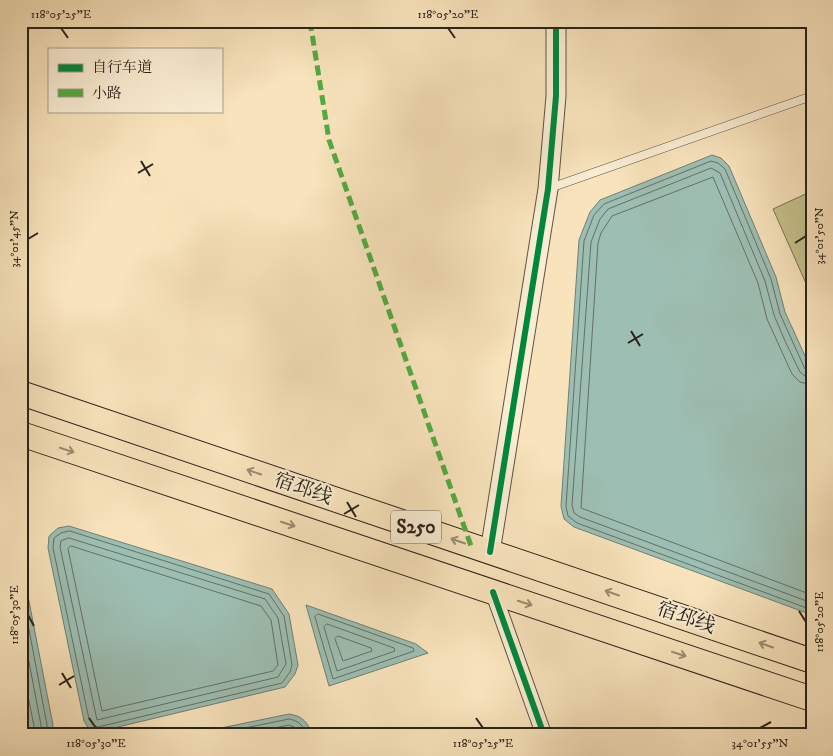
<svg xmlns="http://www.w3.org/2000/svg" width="833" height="756" viewBox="0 0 833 756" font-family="'IM FELL DW Pica','Noto Serif SC',serif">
	<rect width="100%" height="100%" fill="#f8e3bc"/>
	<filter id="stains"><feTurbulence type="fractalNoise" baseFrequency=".004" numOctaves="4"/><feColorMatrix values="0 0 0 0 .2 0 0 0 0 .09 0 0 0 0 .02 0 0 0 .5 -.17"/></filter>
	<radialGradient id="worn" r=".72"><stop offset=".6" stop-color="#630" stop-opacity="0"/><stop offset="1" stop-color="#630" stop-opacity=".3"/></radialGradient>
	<path fill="#c5c18c" stroke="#787252" d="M812,191V297L773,209Z"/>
	<path fill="#9dbeb2" stroke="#6f8075" d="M712,155L721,158L729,166L776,277L785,312L812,371V615L574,527L564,519L561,506L579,240L590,212L600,200Z
		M69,526L272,589L289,614L298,665L295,674L285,687L97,732L89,729L84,721L48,548L49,536L58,528Z
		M21,560L53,725L51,735H21Z
		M306,605L416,644L428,653L329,686Z
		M289,714C303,716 307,722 313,735H187Z"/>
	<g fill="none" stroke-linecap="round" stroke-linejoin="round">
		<path stroke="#647066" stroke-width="1" d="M812,371L805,369L780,314L771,279L725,169L718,163L711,161L604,204L594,215L584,241L566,506L568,516L577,523L812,610
			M812,378L805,376L800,372L785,341L774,315L765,281L720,173L711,168L608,209L600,219L591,242L572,505L574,513L580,517L812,603
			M812,385L800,382L792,374L767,319L758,283L713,177L612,216L601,233L598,243L581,508L812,595
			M70,531L269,594L284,616L292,665L290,672L282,683L98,727L93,725L89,719L53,548L54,538L61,533Z
			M69,538L265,599L278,618L286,664L278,677L97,720L60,547L61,541Z
			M71,546L261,606L271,620L278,665L273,671L102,711L68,549Z
			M21,587L47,725V735
			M318,614L413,648L414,651L333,679L315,617Z
			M21,620L41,725L40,735
			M327,624L394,648L395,651L337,671L324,627Z
			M338,636L371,648L372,651L343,661L335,639Z
			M21,661L34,726L33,735
			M211,735L289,719C299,721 303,725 307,735
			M241,735L289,725L294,727L300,735"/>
		<g stroke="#5e5242" stroke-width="9">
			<path id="service" d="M550,188L812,96"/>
		</g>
		<g stroke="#5e5242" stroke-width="17">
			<path id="minor" d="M493,592L544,735"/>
		</g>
		<g stroke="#5e5242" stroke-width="21">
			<path id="tertiary" d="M490,552L548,189L556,96V21"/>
		</g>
		<g stroke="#2a2219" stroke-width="26">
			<path id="primary" d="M21,393L812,661
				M21,434L812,699"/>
		</g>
		<use href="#service" stroke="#faedd3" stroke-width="8"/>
		<use href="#minor" stroke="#faedd3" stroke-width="15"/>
		<use href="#tertiary" stroke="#faedd3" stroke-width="19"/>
		<use href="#primary" stroke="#f8e3bc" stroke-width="24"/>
		<path stroke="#53aa42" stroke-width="5" stroke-dasharray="10 5" stroke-linecap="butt" d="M310,21L329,140L471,546"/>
		<g stroke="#faedd3" stroke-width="9">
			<path id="cycleway" d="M490,552L548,189L556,96V21
				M493,592L544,735"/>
		</g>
		<use href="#cycleway" stroke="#00873e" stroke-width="6"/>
	</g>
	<defs><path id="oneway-shaft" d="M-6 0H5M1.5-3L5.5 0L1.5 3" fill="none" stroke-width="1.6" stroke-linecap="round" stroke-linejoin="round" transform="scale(1.25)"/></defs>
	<g stroke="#9b8c73">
		<use href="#oneway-shaft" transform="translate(67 450) rotate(18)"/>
		<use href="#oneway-shaft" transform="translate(254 472) rotate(-161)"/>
		<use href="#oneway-shaft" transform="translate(288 524) rotate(18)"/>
		<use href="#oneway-shaft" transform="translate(458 541) rotate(-161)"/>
		<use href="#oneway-shaft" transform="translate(612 593) rotate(-161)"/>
		<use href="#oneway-shaft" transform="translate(525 603) rotate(18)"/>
		<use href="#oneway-shaft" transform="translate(766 645) rotate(-161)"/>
		<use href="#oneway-shaft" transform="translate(679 654) rotate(18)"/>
	</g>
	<path fill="none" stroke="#2a2219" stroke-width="2" d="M61,28L68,38M448,28L455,38M141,161L150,176M138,173L153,164M28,239L38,233M795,243L806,236M631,331L640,346M628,343L643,334M347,502L356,517M344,514L359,505M799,611L806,622M28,615L34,626M62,673L71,688M59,685L74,676M89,718L96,728M476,718L483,728M760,728L771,722"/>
	<g text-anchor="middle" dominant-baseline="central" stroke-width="4" stroke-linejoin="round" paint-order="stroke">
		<rect fill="#faedd3" stroke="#685f51" stroke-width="1" x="391" y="510.5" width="50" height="33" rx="4"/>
		<g font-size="19" font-weight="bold" fill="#2a2219">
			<text x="416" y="527">S250</text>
		</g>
		<g font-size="20" fill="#2a2219" stroke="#faedd3">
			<text transform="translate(303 489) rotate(19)">宿邳线</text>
			<text transform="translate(686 618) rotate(19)">宿邳线</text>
		</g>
	</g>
	<rect width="833" height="756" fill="none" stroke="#f8e3bc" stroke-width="55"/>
	<rect x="48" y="48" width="175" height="65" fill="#faedd3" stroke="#a79c89"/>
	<rect x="58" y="64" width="25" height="8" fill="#00873e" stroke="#a79c89"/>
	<text x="92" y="72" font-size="15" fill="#2a2219">自行车道</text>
	<rect x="58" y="89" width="25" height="8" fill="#53aa42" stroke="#a79c89"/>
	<text x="92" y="98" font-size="15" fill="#2a2219">小路</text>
	<rect x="28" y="28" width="778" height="700" fill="none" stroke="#2a2219" stroke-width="2"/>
	<g font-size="12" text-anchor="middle" fill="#2a2219">
		<text x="61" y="18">118°05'25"E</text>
		<text x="448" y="18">118°05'20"E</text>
		<text transform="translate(819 236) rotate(-90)" y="4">34°01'50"N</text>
		<text transform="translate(14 239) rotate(-90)" y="4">34°01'45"N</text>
		<text transform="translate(14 615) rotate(-90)" y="4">118°05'30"E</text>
		<text transform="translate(819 622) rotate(-90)" y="4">118°05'20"E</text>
		<text x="96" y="747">118°05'30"E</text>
		<text x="483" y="747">118°05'25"E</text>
		<text x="760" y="747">34°01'55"N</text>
	</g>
	<rect width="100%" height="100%" filter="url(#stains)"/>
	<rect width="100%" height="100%" fill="url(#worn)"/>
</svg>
